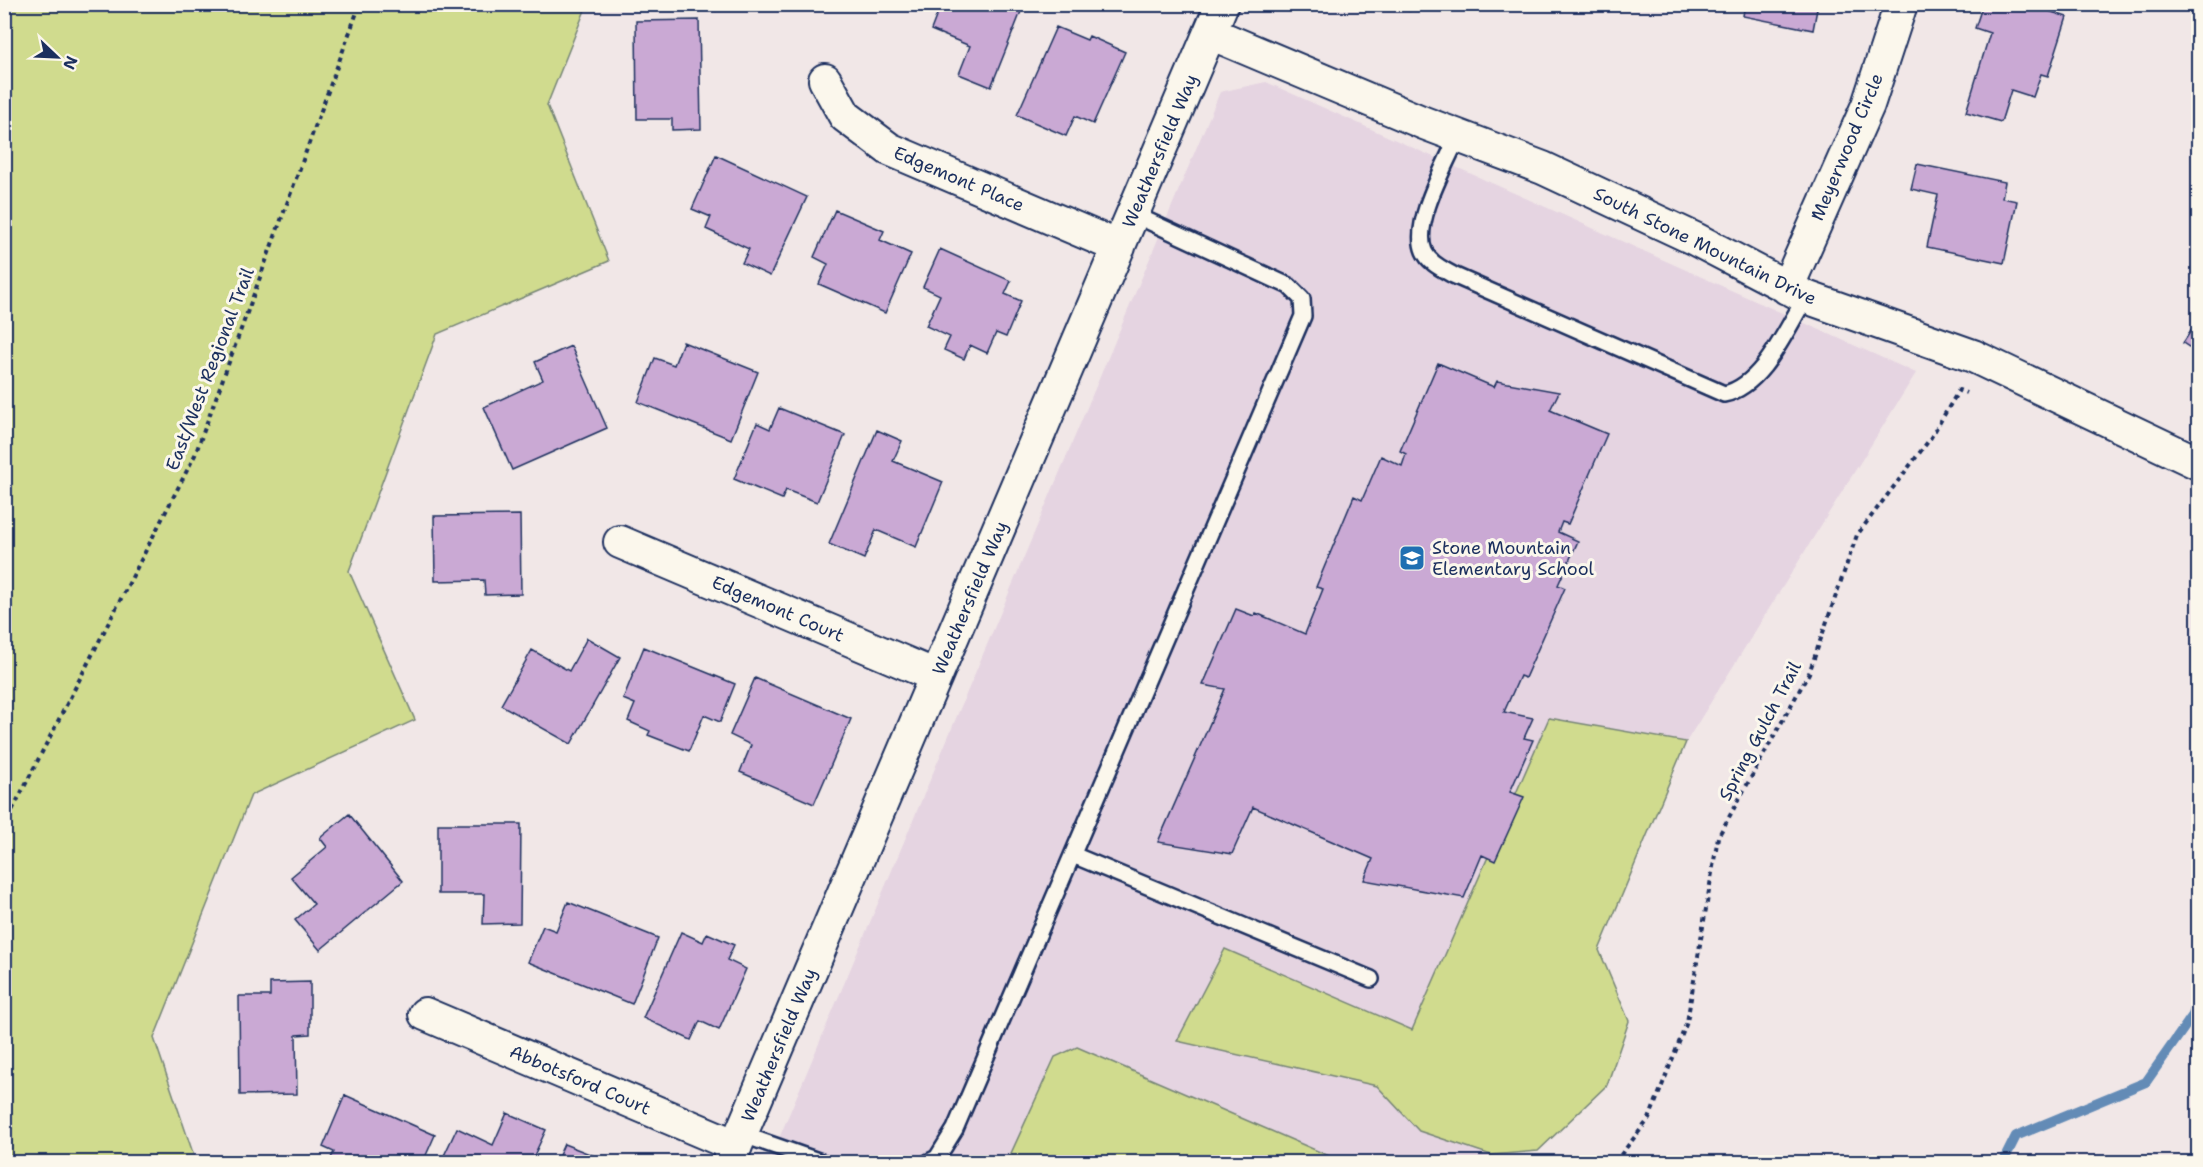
<svg xmlns="http://www.w3.org/2000/svg" width="2203" height="1167" viewBox="0 0 2203 1167" font-family="'Shantell Sans',sans-serif">
	<rect width="100%" height="100%" fill="#f1e7e7"/>
	<filter id="ink" filterUnits="userSpaceOnUse"><feTurbulence type="fractalNoise" baseFrequency=".0167" numOctaves="2"/><feDisplacementMap in="SourceGraphic" scale="12" xChannelSelector="R" yChannelSelector="G"/><feConvolveMatrix kernelMatrix="1 2 1 2 8 2 1 2 1" color-interpolation-filters="sRGB"/></filter>
	<g filter="url(#ink)">
		<path fill="#e5d4e1" d="M1266,82L1916,373L1686,742L1599,950L1629,1021L1607,1085L1538,1151L1491,1155L1488,1162H769L1220,92Z"/>
		<path fill="#d0db8e" stroke="#768576" stroke-width="1.5" d="M4,5H587L547,105L609,261L437,334L349,571L415,720L251,795L154,1038L196,1162H5Z
			M1549,718L1686,742L1599,950L1629,1021L1607,1085L1538,1151L1491,1155L1419,1131L1377,1086L1177,1041L1225,949L1412,1030Z
			M1077,1047L1343,1162H1007L1055,1057Z"/>
		<g fill="none" stroke-linecap="round" stroke-linejoin="round">
			<path stroke="#638bb6" stroke-width="10" d="M2003,1162L2016,1136L2146,1082L2193,1015L2198,999"/>
		</g>
		<path fill="#caa9d4" stroke="#1b2f5e" stroke-width="1.5" d="M713,4H727L716,11Z
			M941,4H1024L991,87L959,74L970,46L931,30Z
			M1386,4H1412L1410,11Z
			M1745,4H1818L1813,30L1743,16Z
			M1983,4H2027L2067,17L2048,76L2041,74L2033,97L2011,90L2001,122L1966,112L1990,33L1975,28Z
			M699,20L701,129L672,130V119H637L636,21Z
			M1056,27L1087,40L1089,36L1125,52L1093,124L1075,116L1066,136L1017,115Z
			M716,155L807,197L770,276L742,263L749,249L706,229L711,217L692,209Z
			M1917,164L2005,182L2002,198L2017,201L2004,263L1927,247L1938,195L1911,189Z
			M835,210L884,231L880,240L911,254L885,313L819,284L828,264L814,257Z
			M940,249L1011,281L1005,294L1021,301L1006,337L996,333L987,353L970,345L964,359L944,350L950,337L926,326L940,295L923,287Z
			M2198,320V353L2183,343Z
			M683,342L758,372L731,439L638,402L655,358L674,365Z
			M571,346L607,428L512,470L484,407L543,380L535,362Z
			M1438,363L1494,387L1497,381L1559,392L1550,410L1607,434L1568,524L1562,522L1558,532L1578,541L1558,585L1565,588L1525,678L1520,676L1504,712L1533,718L1524,738L1533,740L1510,792L1524,797L1495,861L1482,855L1464,898L1364,880L1373,859L1253,807L1232,854L1158,842L1225,689L1203,685L1236,609L1254,616L1256,613L1305,634L1323,589L1316,587L1354,496L1362,500L1381,456L1402,466L1406,454L1400,451Z
			M779,408L845,435L817,502L786,490L782,499L734,479L757,423L770,429Z
			M877,430L902,441L893,461L943,482L916,547L876,530L864,559L829,544Z
			M520,515L521,594L485,595L484,580L435,581L434,516Z
			M587,638L620,657L571,744L501,705L532,650L569,671Z
			M644,647L735,684L720,722L704,715L689,751L648,735L650,731L628,721L635,704L623,699Z
			M755,678L851,719L814,804L740,772L751,745L730,735Z
			M349,814L403,881L320,950L295,920L314,904L291,877L327,847L320,838Z
			M438,824H521L520,923L483,924L484,894H438Z
			M568,902L658,938L632,1004L528,962L543,926L556,931Z
			M681,932L703,942L707,933L734,945L727,960L746,969L719,1030L700,1021L691,1040L643,1018Z
			M310,982V1034L296,1035L297,1094L240,1095L239,996H270V983Z
			M345,1095L435,1135L423,1162H329L334,1152L323,1147Z
			M507,1113L546,1130L531,1162H441L457,1128L493,1145Z
			M564,1144L610,1162H556Z"/>
		<g fill="none" stroke-linecap="round" stroke-linejoin="round">
			<g stroke="#1b2f5e" stroke-width="20">
				<path id="service" d="M1458,136C1446,164 1412,223 1424,251C1429,263 1443,269 1453,275L1724,394C1763,386 1786,329 1806,297
					M1073,855L1371,979
					M741,1134L821,1162
					M929,1162L937,1158L955,1129L1303,316L1302,299L1289,286L1133,214"/>
			</g>
			<g stroke="#1b2f5e" stroke-width="36">
				<path id="minor" d="M1210,33L1424,123L1543,168L1695,239L1806,297L1973,356L2198,463
					M825,80L845,116L889,149L1119,247
					M1787,288L1868,105L1901,4
					M620,542L936,676
					M425,1014L736,1146
					M729,1162L1222,4"/>
			</g>
			<path stroke="#1b2f5e" stroke-width="4" stroke-dasharray="4.5 4.5" stroke-linecap="butt" d="M4,826L195,455L360,4
				M1615,1162L1649,1119L1687,1022L1718,837L1809,673L1857,535L1930,439L1959,390L1966,393"/>
			<use href="#service" stroke="#fbf7ec" stroke-width="15"/>
			<use href="#minor" stroke="#fbf7ec" stroke-width="32"/>
		</g>
	</g>
	<defs>
		<g id="school-square" transform="scale(1.35)"><rect x="-9" y="-9" width="18" height="18" rx="4" fill="#1f6fb2" stroke="#fbf7ec"/><path d="M0-5L7-2L0 1L-7-2ZM-4 1L0 2.5L4 1V4Q0 6-4 4Z" fill="#fff"/></g>
	</defs>
	<g fill-rule="evenodd">
		<use href="#school-square" x="1412" y="558"/>
	</g>
	<g text-anchor="middle" dominant-baseline="central" stroke-width="6" stroke-linejoin="round" paint-order="stroke">
		<g font-size="18" fill="#1b2f5e" stroke="#fbf7ec">
			<text transform="translate(1847 147) rotate(-67)">Meyerwood Circle</text>
			<text transform="translate(1160 151) rotate(-67)">Weathersfield Way</text>
			<text transform="translate(959 179) rotate(23)">Edgemont Place</text>
			<text transform="translate(1705 246) rotate(26)">South Stone Mountain Drive</text>
			<text transform="translate(210 369) rotate(-69)">East/West Regional Trail</text>
			<text transform="translate(970 598) rotate(-67)">Weathersfield Way</text>
			<text transform="translate(778 609) rotate(23)">Edgemont Court</text>
			<text transform="translate(1760 731) rotate(-62)">Spring Gulch Trail</text>
			<text transform="translate(779 1045) rotate(-67)">Weathersfield Way</text>
			<text transform="translate(580 1080) rotate(23)">Abbotsford Court</text>
		</g>
		<g font-size="18" fill="#1b2f5e" stroke="#fbf7ec" text-anchor="start">
			<text x="1432" y="548">Stone Mountain<tspan x="1432" dy="21">Elementary School</tspan></text>
		</g>
	</g>
	<rect width="2203" height="1167" fill="none" stroke="#fbf7ec" stroke-width="24"/>
	<rect x="12" y="12" width="2179" height="1143" fill="none" stroke="#1b2f5e" stroke-width="2" filter="url(#ink)"/>
	<g transform="translate(57 57) rotate(113)" stroke="#fbf7ec" stroke-width="4.5" paint-order="stroke">
	<path d="M0-4.5L10 22L0 15L-10 22Z" fill="#1b2f5e"/>
	<text y="-9" font-size="16" font-weight="bold" text-anchor="middle" fill="#1b2f5e">N</text>
	</g>
</svg>
